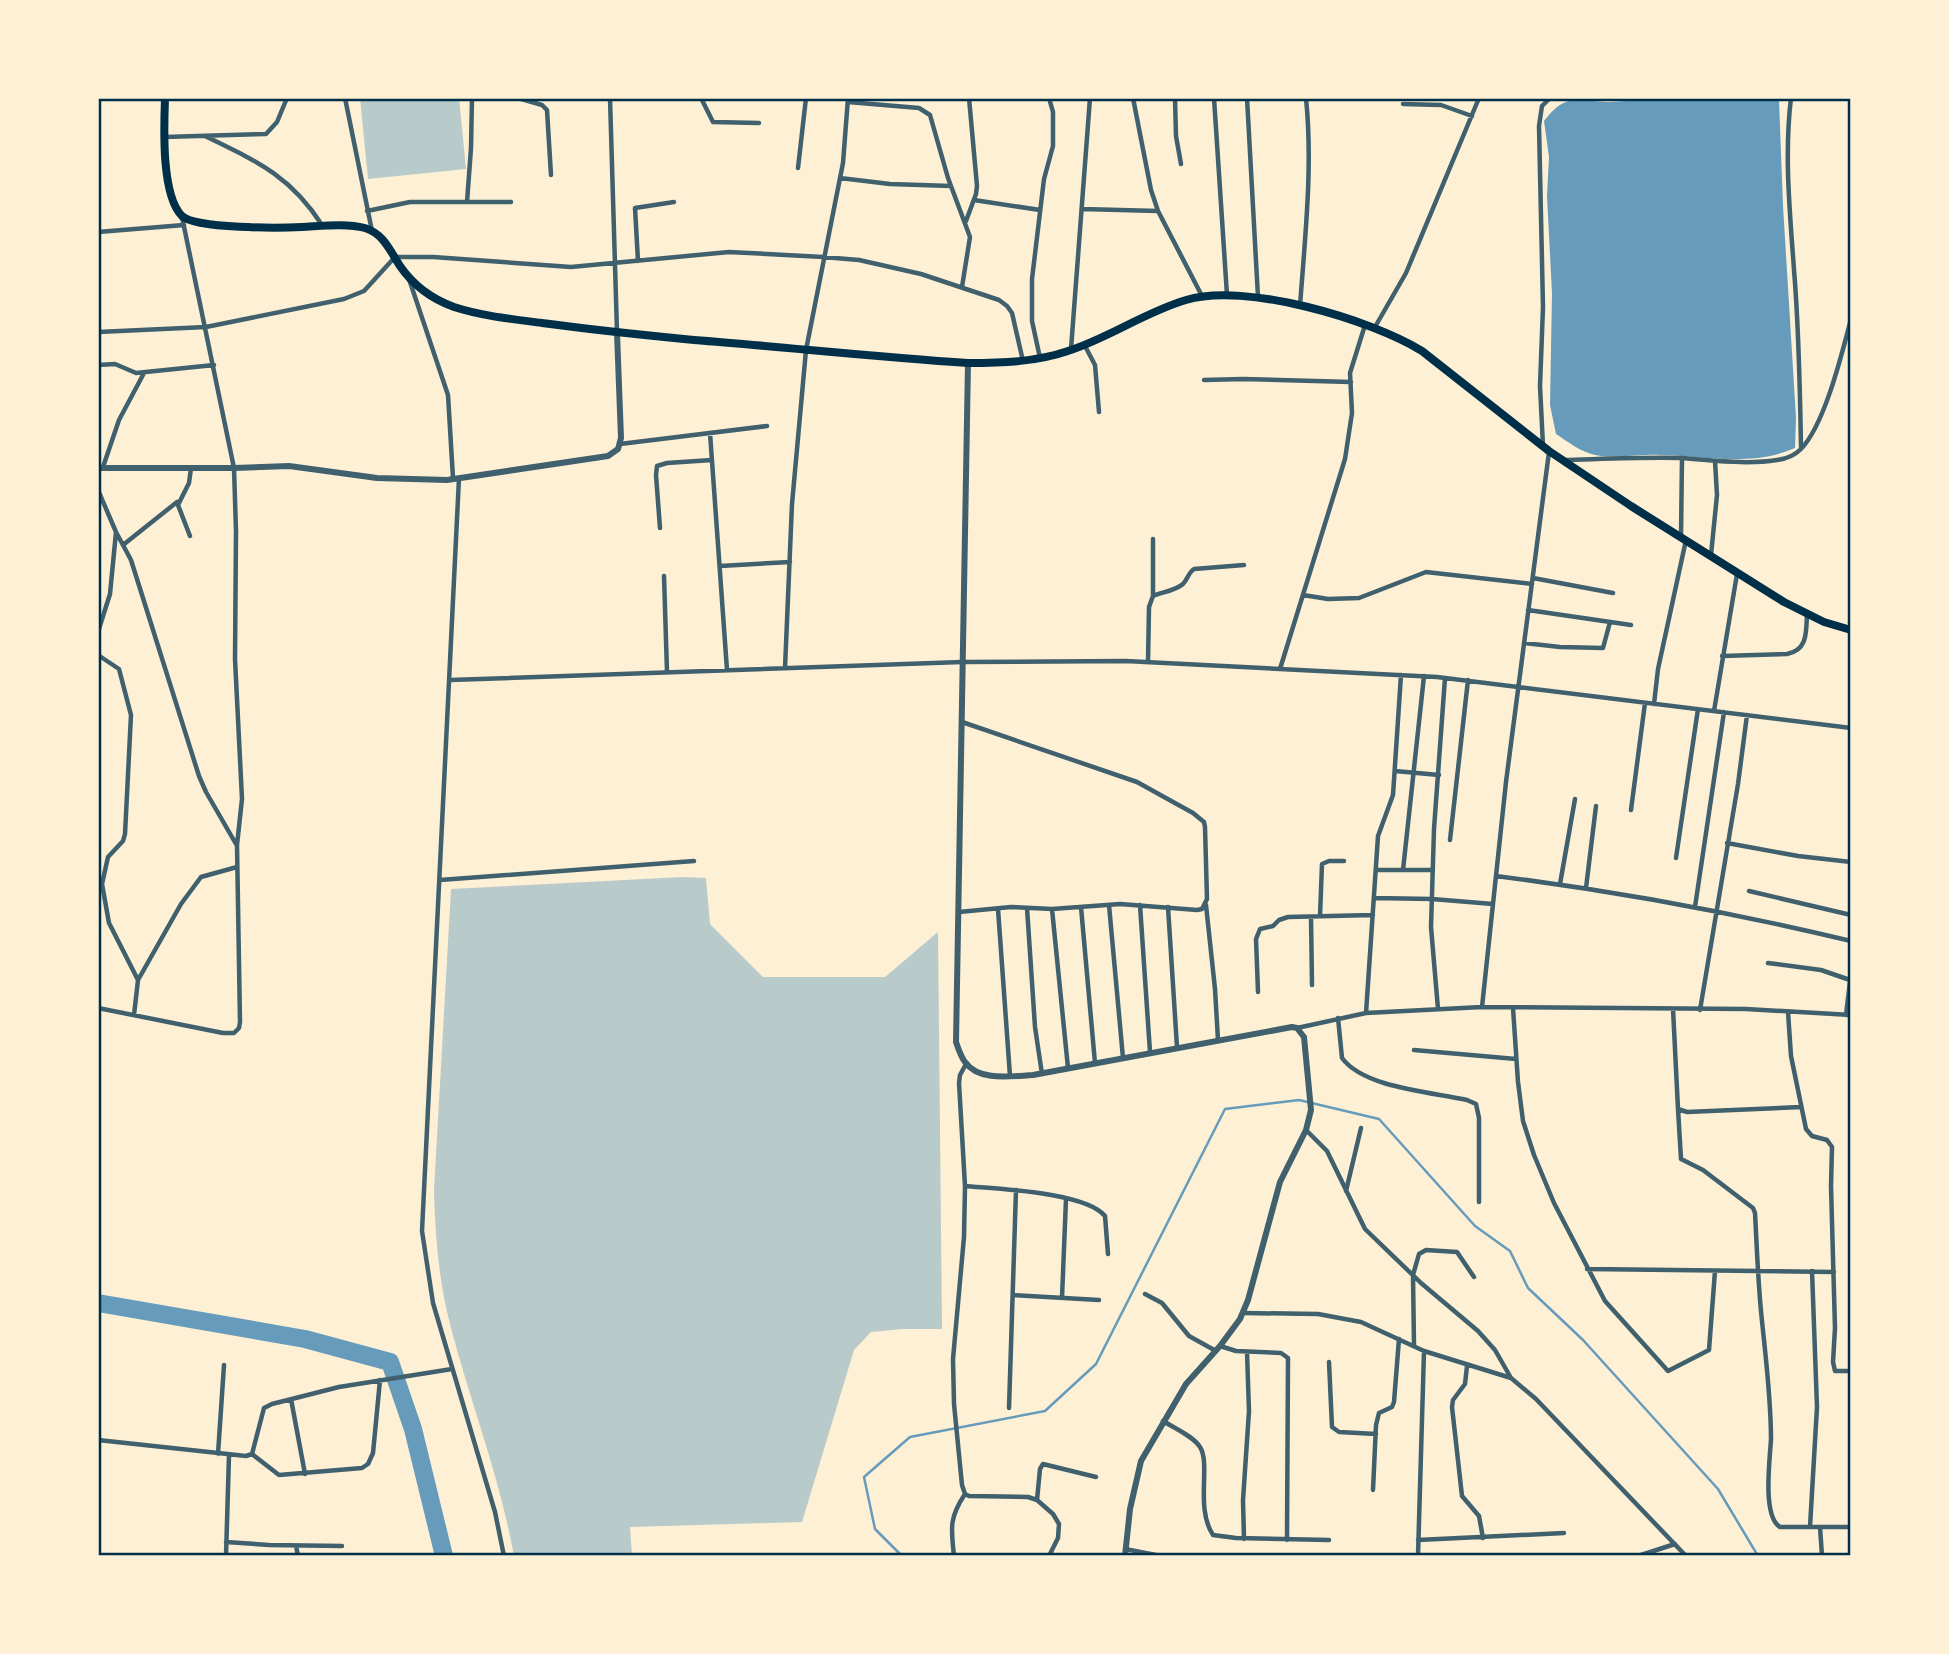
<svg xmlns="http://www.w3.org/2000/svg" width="1949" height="1654" viewBox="0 0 1949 1654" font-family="'Titillium Web',sans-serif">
	<rect width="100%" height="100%" fill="#fdf0d5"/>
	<path fill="#b9caca" d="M360,98H459L466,169L368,179Z
		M683,877L706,878L710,924L763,977H885L938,932L942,1329H903L871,1332L854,1350L802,1522L630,1527L632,1556H514C500,1478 471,1404 451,1328C439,1284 435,1235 434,1190L451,889Z"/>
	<path fill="#669bbc" d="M1650,98L1779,100L1783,206L1796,418L1795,448C1752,467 1706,456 1660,455C1639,454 1615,459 1595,455C1581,452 1568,442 1556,434L1550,405L1552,293L1547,196L1549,157L1544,121C1566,92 1577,101 1610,102C1623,102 1637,99 1650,98Z"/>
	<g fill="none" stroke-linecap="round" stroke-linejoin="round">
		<path stroke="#669bbc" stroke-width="2.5" d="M902,1556L875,1529L864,1477L910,1437L1045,1411L1096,1364L1225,1109L1299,1100L1379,1119L1475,1226L1510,1251L1528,1288L1583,1340L1718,1489L1758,1556"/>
		<path stroke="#669bbc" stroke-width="18" d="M98,1303L305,1339L390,1362L413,1429L444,1556"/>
		<path stroke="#3f606c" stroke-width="4.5" d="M345,98L372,231
			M518,98L542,105L547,110L551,175
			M610,98L617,332
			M701,98L713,122L759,123
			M1133,98L1151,190L1158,211L1202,296
			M1175,98L1176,136L1181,164
			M1214,98L1227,295
			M1247,98L1258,297
			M1791,98C1784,155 1790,213 1794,270C1799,328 1800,388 1801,447
			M848,102L919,108L930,115L948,178L970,237L962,287
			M1403,104L1441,105L1472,116
			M205,136C256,161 290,175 322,225
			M164,137L266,134L277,122L287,98
			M798,168L806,98
			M840,178L890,184L951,186
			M974,200L1040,210
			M467,202L471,148L472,98
			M1082,209L1158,211
			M367,211L410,202H511
			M966,221L976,194L977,186L969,98
			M98,232L184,225
			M638,261L635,208L674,202
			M409,279L448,395L453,478
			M1300,306C1305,237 1313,167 1306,98
			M1375,327L1406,273L1479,98
			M98,332L206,327L344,299L364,291L395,257H433L571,267L729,252L823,257L859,260L921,274L999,300L1007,306L1012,313L1023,361
			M1085,346L1095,365L1099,412
			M1071,349L1090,98
			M1040,358L1032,321V279L1044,179L1053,146V112L1049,98
			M98,365L115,364L136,373L214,365
			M1204,380L1243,379L1351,382
			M710,433L727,670
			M620,444L767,426
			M1543,446L1540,386L1543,307L1539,126L1542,106L1550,98
			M1563,460C1602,459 1642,457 1681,458C1713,460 1745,465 1777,460C1786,459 1795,455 1801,449C1825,424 1842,353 1851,319
			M103,467L119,420L144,373
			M459,478L422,1231L433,1303L495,1512L504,1556
			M98,490L116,532L110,594L98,632
			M660,528L656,475L657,466L667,463L712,460
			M116,532L131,560L199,776L206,792L236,844
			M190,536L178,505L189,483L191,468
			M1681,536L1682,458
			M123,545L177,502
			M1711,555L1717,495L1715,461
			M720,566L790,562
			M664,576L667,672
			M1533,578L1613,593
			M1303,595L1328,599L1359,598L1426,572L1532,584
			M1153,596V539
			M1528,610L1631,625
			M1524,643L1560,647L1603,648L1610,622
			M98,655L119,669L131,715L125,834L123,841L108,857L102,884L109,923L138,980L134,1015
			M1722,656L1787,654C1808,650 1806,632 1807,614
			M1148,662L1149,607L1153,596C1162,592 1175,591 1183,584C1188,579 1188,573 1194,569L1244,565
			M785,668L792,504L806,350L843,163L848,98
			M1280,669L1345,459L1352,413L1350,373L1365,325
			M450,680L962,662L1126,661L1437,677L1851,728
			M1654,704L1658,669L1686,540
			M1714,711L1737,574
			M1395,771L1439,775
			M1631,810L1645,703
			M1450,840L1468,680
			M1727,843L1798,856L1851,862
			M1676,858L1698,709
			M1376,870H1433
			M1403,870L1424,676
			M1496,876C1616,891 1734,913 1851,941
			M440,880L694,861
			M1560,884L1575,799
			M1586,888L1596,806
			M1749,891L1851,915
			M1374,898L1432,899L1493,904
			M1109,905L1123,1058
			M1140,905L1150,1052
			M1206,905L1215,989L1218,1040
			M1081,907L1095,1063
			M1168,907L1177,1047
			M1695,907L1724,712
			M1027,908L1035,1027L1042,1074
			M998,909L1010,1076
			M1052,909L1068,1068
			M959,912L1011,907L1052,909L1120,904L1197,910L1202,909L1207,899L1205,827L1204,822L1193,813L1137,782L962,722
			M1320,916L1322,864L1329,861H1344
			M1311,917L1312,985
			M1768,963L1821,970L1850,980
			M138,980L181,904L201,877L237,867
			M1258,992L1256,939L1260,929L1273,926L1279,920L1288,917L1373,915
			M1482,1007L1506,782L1549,452
			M98,1008L223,1033H234L239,1028L240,1022L237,845L242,799L235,659L236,531L234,468L182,217
			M1513,1008L1518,1082L1523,1121L1534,1155L1554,1203L1605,1301L1668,1371L1709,1350L1715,1271
			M1438,1009L1431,927L1434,829L1445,678
			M1673,1009L1678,1109L1687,1112L1801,1107
			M1700,1010L1738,784L1747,715
			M1788,1012L1791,1056L1806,1129L1812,1136L1827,1140L1832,1147L1831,1186L1835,1328L1833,1362L1835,1371H1851
			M1366,1013L1378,836L1393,795L1401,675
			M1846,1015L1851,973
			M1338,1018L1342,1058C1364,1088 1432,1092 1467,1100L1476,1104L1479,1118V1202
			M1297,1028L1366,1013L1482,1007L1746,1009L1851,1015
			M1414,1050L1516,1059
			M966,1064L960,1075L959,1083L965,1186L964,1237L953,1359L954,1404L962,1485L965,1494L969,1496L1028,1497L1037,1500L1053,1514L1059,1524L1058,1538L1049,1556
			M1678,1109L1681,1159L1703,1170L1753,1208L1755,1213C1757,1249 1758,1285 1762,1321C1766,1360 1771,1399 1771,1439C1770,1459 1762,1516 1780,1527H1851
			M1306,1130L1327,1151L1365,1229L1421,1283L1478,1331L1495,1350L1511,1378
			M965,1186C997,1189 1085,1192 1105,1216L1108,1254
			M1346,1191L1361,1128
			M1587,1269L1834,1272
			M1145,1294L1162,1303L1189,1336L1216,1351
			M1013,1295L1099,1300
			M1062,1298L1066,1199
			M1242,1313L1318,1314L1361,1322L1424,1351L1511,1378L1536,1399L1686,1556
			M1220,1346L1236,1351L1281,1353L1288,1358L1287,1540
			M1414,1346L1413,1275L1419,1254L1426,1250L1457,1252L1474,1277
			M1329,1362L1332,1427L1339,1432L1376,1434
			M1467,1366L1465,1384L1453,1400L1452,1407L1462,1496L1479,1516L1483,1538
			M291,1399L305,1474
			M1009,1408L1016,1190
			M1163,1421C1174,1428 1193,1436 1200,1447C1211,1464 1195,1508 1213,1535L1236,1538L1329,1540
			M98,1440L246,1456L252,1454L264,1408L272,1404L339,1387L452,1369
			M218,1454L224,1365
			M252,1454L279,1475L362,1468L368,1464L373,1453L380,1380
			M1373,1490L1376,1425L1379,1413L1392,1407L1394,1402L1399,1339
			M1037,1500L1040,1469L1043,1464L1096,1477
			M1810,1527L1817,1407L1812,1271
			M1820,1527L1822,1556
			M1244,1539L1243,1500L1249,1411L1247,1352
			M1418,1540L1564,1533
			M226,1542L269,1545L342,1546
			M296,1546L298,1556
			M1125,1549L1161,1556
			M226,1556L229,1455
			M954,1556C951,1528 949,1518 965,1494
			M1418,1556L1424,1351
			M1638,1556L1675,1544"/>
		<path stroke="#3f606c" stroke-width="6" d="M968,363L956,1042C958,1048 961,1057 965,1062C979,1082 1012,1076 1033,1075L1292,1027L1297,1028L1304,1037L1311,1110L1306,1130L1280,1182L1248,1300L1240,1319L1220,1346L1186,1384L1141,1461L1130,1509L1125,1556
			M98,468H234L289,466L377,478L447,480L608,456L618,449L621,438L617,333"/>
		<path stroke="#003049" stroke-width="8" d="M165,98C164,126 161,195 182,216C196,229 281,228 302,227C322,226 346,223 365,228C384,234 390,251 400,266C413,285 432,299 454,307C482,316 512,319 542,323C593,330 643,335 694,340C785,347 876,357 968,363C1002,363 1036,362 1068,351C1109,338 1145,312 1186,300C1245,282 1370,319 1422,351L1549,451L1631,506L1784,602L1824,622L1851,630"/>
	</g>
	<rect width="1949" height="1654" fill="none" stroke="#fdf0d5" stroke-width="200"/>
	<rect x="100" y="100" width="1749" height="1454" fill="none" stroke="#003049" stroke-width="2.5"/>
</svg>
